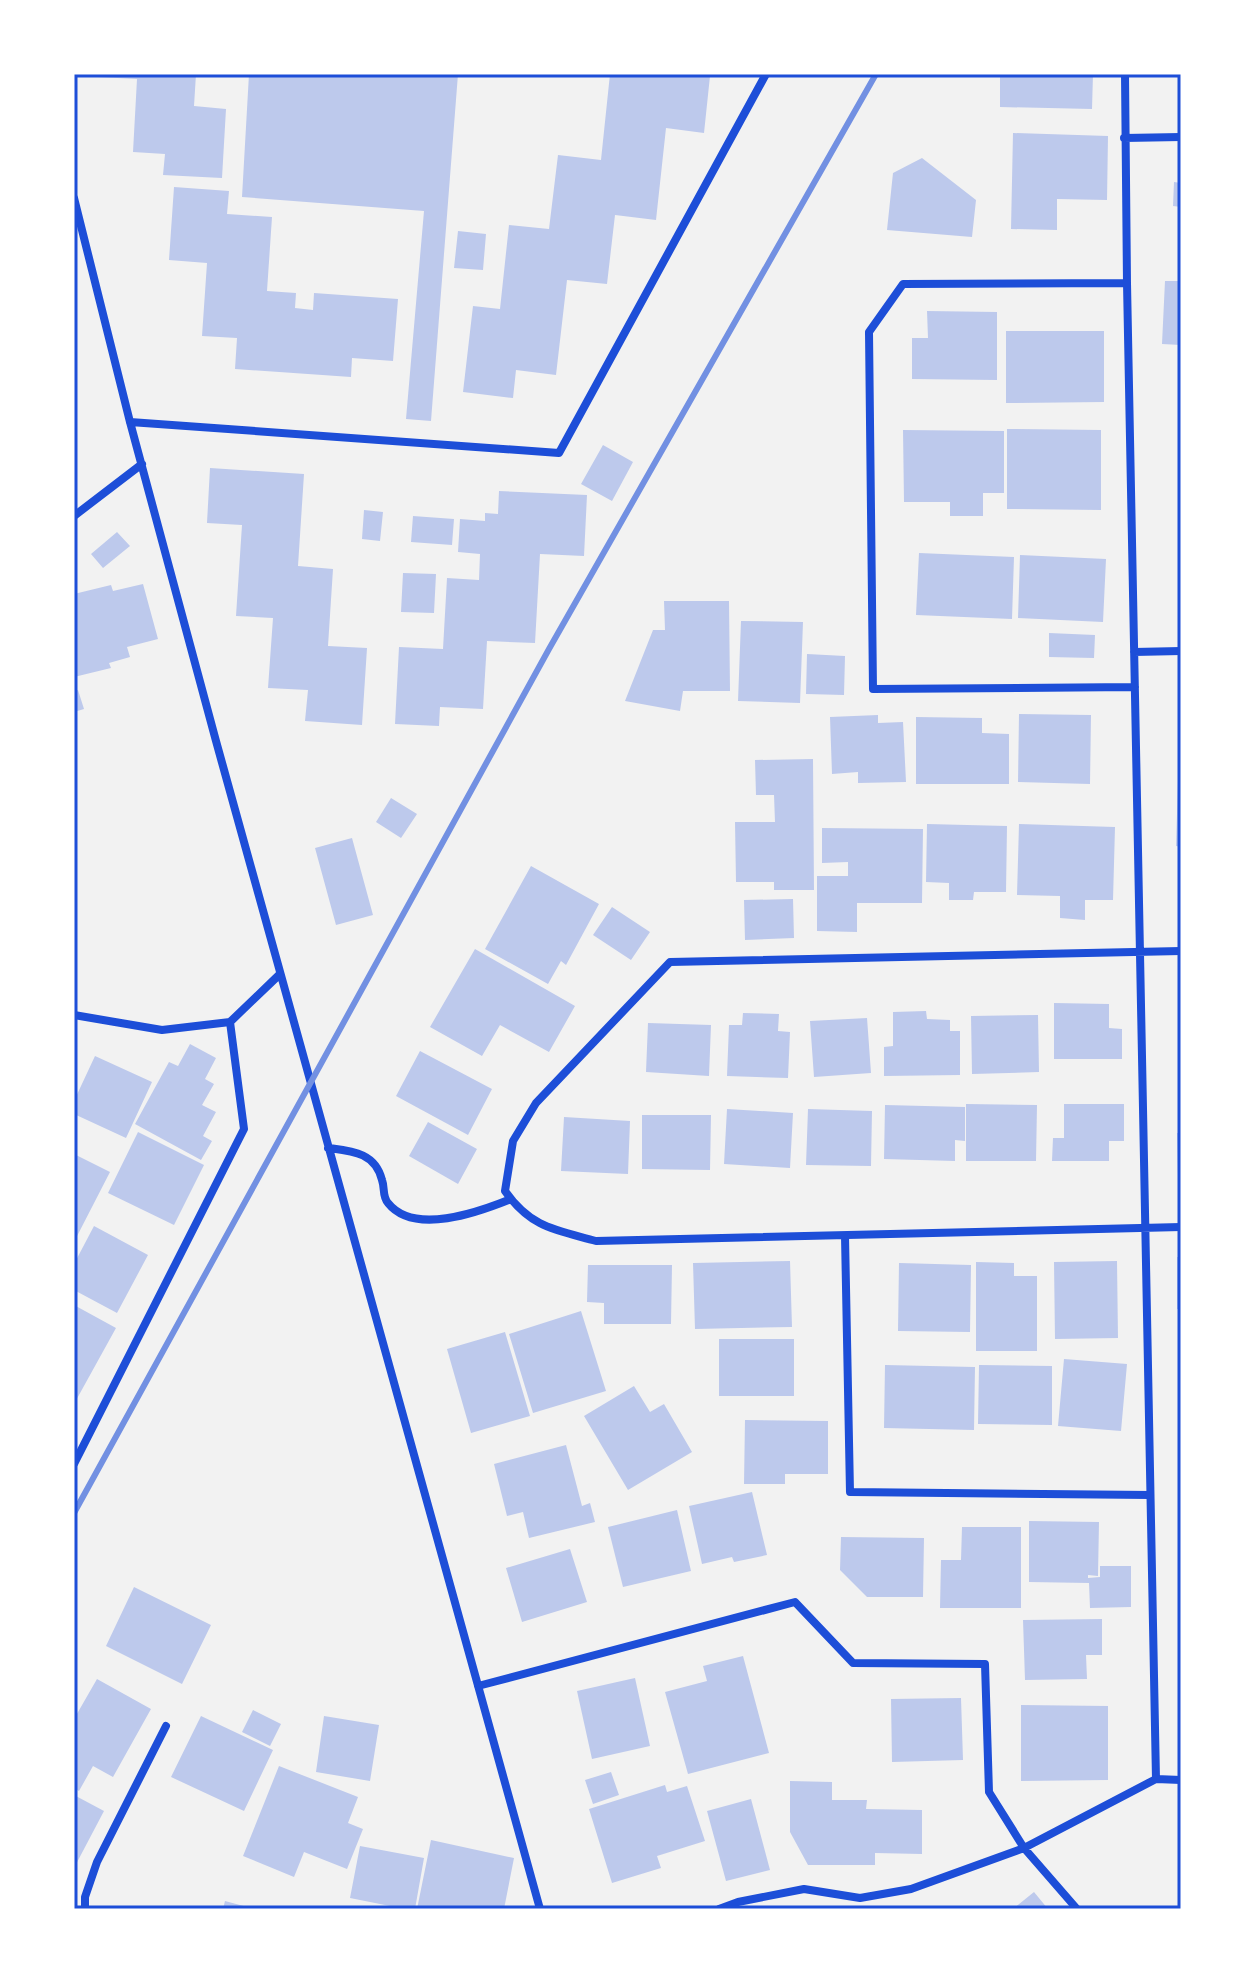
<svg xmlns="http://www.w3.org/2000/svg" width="1255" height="1983" viewBox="0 0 1255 1983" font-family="'Playfair Display',serif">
	<rect width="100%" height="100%" fill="#f2f2f2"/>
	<path fill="#bdc9ec" d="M98,74H196L194,106L226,109L222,178L163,175L165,154L133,152L137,79L98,77Z
		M249,74H458L431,421L406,419L424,211L242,197Z
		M610,74H692L710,76L704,133L666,128L656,220L615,215L607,284L567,280L556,375L516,370L513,398L463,392L473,306L500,309L509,225L549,229L558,155L601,160Z
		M1000,74H1093L1092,109L1000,107Z
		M1013,133L1108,136L1107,200L1057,199V230L1011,229Z
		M922,158L976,200L972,237L887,230L893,173Z
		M1174,182L1181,183V207L1173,206Z
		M174,187L229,191L227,214L272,217L267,291L296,293L295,308L313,310L314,293L398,299L393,361L352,358L351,377L235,369L237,338L202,336L207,263L169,260Z
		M458,231L486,234L483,270L454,268Z
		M1165,281H1181V345L1162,344Z
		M927,311L997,312V380L912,379V338H928Z
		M1006,331H1104V402L1006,403Z
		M1007,429L1101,430V510L1007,509Z
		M903,430L1004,431V493H983V516H950V502H904Z
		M603,445L633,462L612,501L581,484Z
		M210,468L304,474L298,566L333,569L328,646L367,648L362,725L305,721L308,690L268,688L273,618L236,616L242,525L207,523Z
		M499,491L587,495L584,556L540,554L535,643L487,641L483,709L440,707L439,726L395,724L399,647L443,649L447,578L479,580L480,554L458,552L460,519L485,521V513L498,514Z
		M364,510L383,512L380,541L362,539Z
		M413,516L454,519L452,545L411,542Z
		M117,532L130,546L103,568L91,554Z
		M919,553L1014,557L1012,619L916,615Z
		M1020,555L1106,559L1103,622L1018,618Z
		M403,573L436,574L434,613L401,612Z
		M143,584L158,639L127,647L130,657L109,663L111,668L74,677V594L111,585L113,591Z
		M664,601H729L730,691H683L680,711L625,701L653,630H665Z
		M741,621L803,622L800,703L738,701Z
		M1049,633L1095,635L1094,658L1049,657Z
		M807,654L845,656L844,695L806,694Z
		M78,690L84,709L74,712V691Z
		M1019,714L1091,715L1090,784L1018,782Z
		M878,715V723L903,722L906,782L858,783V772L832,774L830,717Z
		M916,717L982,718V733L1009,734V784H916Z
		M813,759L814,890H774V882H736L735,822H775L774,795H756L755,760Z
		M1178,781H1181V847L1176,846Z
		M391,798L417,814L401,838L376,822Z
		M927,824L1007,826L1006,892H974L973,900H949V883L926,882Z
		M1019,824L1115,827L1113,900H1085V920L1060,918V896L1017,895Z
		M822,828L923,829L922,903H857V932L817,931V876H848V862L822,863Z
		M352,838L373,915L336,925L315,848Z
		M531,866L599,904L566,965L561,961L548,984L485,949Z
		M793,899L794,938L745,940L744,900Z
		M612,907L650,932L631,960L593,935Z
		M475,949L575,1006L549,1052L500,1025L482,1056L430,1027Z
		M1054,1003L1109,1004V1028L1122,1029V1059H1054Z
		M926,1011L927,1019L950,1020V1031H960V1075L884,1076V1047L893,1046V1012Z
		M743,1013L779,1014L778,1031L790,1032L788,1078L727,1076L729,1025H742Z
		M1038,1015L1039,1072L972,1074L971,1016Z
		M867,1018L871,1073L814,1077L810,1021Z
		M648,1023L711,1025L709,1076L646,1072Z
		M190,1044L216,1058L205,1079L214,1084L202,1105L216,1112L203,1136L212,1141L201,1160L135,1124L169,1062L178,1066Z
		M420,1051L492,1089L468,1135L396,1096Z
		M95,1056L152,1082L126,1138L74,1114V1101Z
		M966,1104L1037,1105L1036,1161H966Z
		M1064,1104H1124V1141H1109V1161H1052L1053,1138H1064Z
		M885,1105L965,1107V1141L955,1140V1161L884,1159Z
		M727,1109L793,1113L790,1168L724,1164Z
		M808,1109L872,1111L871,1166L806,1165Z
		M642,1115H711L710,1170L642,1169Z
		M564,1117L630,1121L628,1174L561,1171Z
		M428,1122L477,1149L458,1184L409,1156Z
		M138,1132L204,1165L174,1225L108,1193Z
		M1177,1133H1181V1176H1178Z
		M74,1154L110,1172L74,1242Z
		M94,1226L148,1255L117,1313L74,1290V1264Z
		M1177,1257H1181V1309H1177Z
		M790,1261L792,1327L695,1329L693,1263Z
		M1117,1261L1118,1338L1055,1339L1054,1262Z
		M976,1262L1014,1263V1276H1037V1351H976Z
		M899,1263L971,1265L970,1332L898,1331Z
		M588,1265H672L671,1324H604V1303L587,1302Z
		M74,1305L116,1328L74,1404Z
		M581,1311L606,1391L533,1413L509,1334Z
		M505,1332L530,1416L471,1433L447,1349Z
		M719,1339H794V1396H719Z
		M1064,1359L1127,1364L1121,1431L1058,1426Z
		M885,1365L975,1367L974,1430L884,1428Z
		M979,1365L1052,1366V1425L978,1424Z
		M634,1386L650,1412L664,1404L692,1452L628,1490L584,1416Z
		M745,1420L828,1421V1474H785V1484H744Z
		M566,1445L582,1506L590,1503L595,1522L529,1538L523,1512L507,1516L494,1464Z
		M752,1492L767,1555L734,1562L732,1557L702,1564L689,1506Z
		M677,1510L691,1571L623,1587L608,1527Z
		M1029,1521L1099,1522L1098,1576L1088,1575V1578L1100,1577V1566H1131V1607L1090,1608L1089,1583L1029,1582Z
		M962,1527H1021V1608H940L941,1560H961Z
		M841,1537L924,1538L923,1597H867L840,1570Z
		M570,1549L587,1602L522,1622L506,1568Z
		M134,1587L211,1625L182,1684L106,1646Z
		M1102,1619V1655H1086L1087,1679L1025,1680L1023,1620Z
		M743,1656L769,1753L688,1774L665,1692L707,1681L703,1666Z
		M635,1678L650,1746L592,1759L577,1691Z
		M97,1679L151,1709L113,1777L93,1766L79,1791L74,1788V1719Z
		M961,1698L963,1760L892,1762L891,1699Z
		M1021,1705L1108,1706V1780L1021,1781Z
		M253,1710L281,1724L270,1746L242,1732Z
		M201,1716L273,1750L244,1811L171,1777Z
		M324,1716L379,1725L370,1781L316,1772Z
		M279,1766L358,1797L348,1823L363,1829L347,1869L304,1852L294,1877L243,1856Z
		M611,1772L619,1795L593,1804L585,1780Z
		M790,1781L832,1782V1800H867L866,1809L922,1810V1854L875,1853V1865H808L790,1832Z
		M665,1785L667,1792L687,1786L705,1841L657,1856L661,1868L612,1883L589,1809Z
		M74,1795L104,1811L74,1868Z
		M751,1799L770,1870L726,1881L707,1811Z
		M431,1840L514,1858L504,1909H417Z
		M360,1846L424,1858L415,1909H405L350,1898Z
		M1034,1892L1048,1909H1013Z
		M225,1901L251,1908V1909H223Z"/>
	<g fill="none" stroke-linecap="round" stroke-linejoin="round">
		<path stroke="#1d4ed8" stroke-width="8" d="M1125,74L1127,283L1156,1779
			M1124,138L1181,137
			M74,198L130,422L216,741L540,1909
			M1127,283L903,284L869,332L873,689L1135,687
			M130,422L559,453L766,74
			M74,516L142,464
			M1134,652L1181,651
			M1181,951L670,962L536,1103L513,1141L505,1191C531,1228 556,1230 596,1241L1181,1227
			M74,1015L162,1030L230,1022L280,974
			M328,1148C351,1151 375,1152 382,1180C385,1188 382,1196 388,1203C414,1236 479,1212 511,1199
			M845,1236L850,1492L1150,1495
			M74,1464L244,1129L230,1022
			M478,1686L795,1602L853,1663L985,1664L989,1792L1024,1848L1077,1909
			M85,1909V1897L97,1862L166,1726
			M719,1909L738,1902L804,1889L860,1898L911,1889L1024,1848L1156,1779L1181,1780"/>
		<path stroke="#7290e2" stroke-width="6" d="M74,1513L549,649L876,74"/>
	</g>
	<rect width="1255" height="1983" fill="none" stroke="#ffffff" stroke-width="152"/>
	<rect x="76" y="76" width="1103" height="1831" fill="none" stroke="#1d4ed8" stroke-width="3"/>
</svg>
